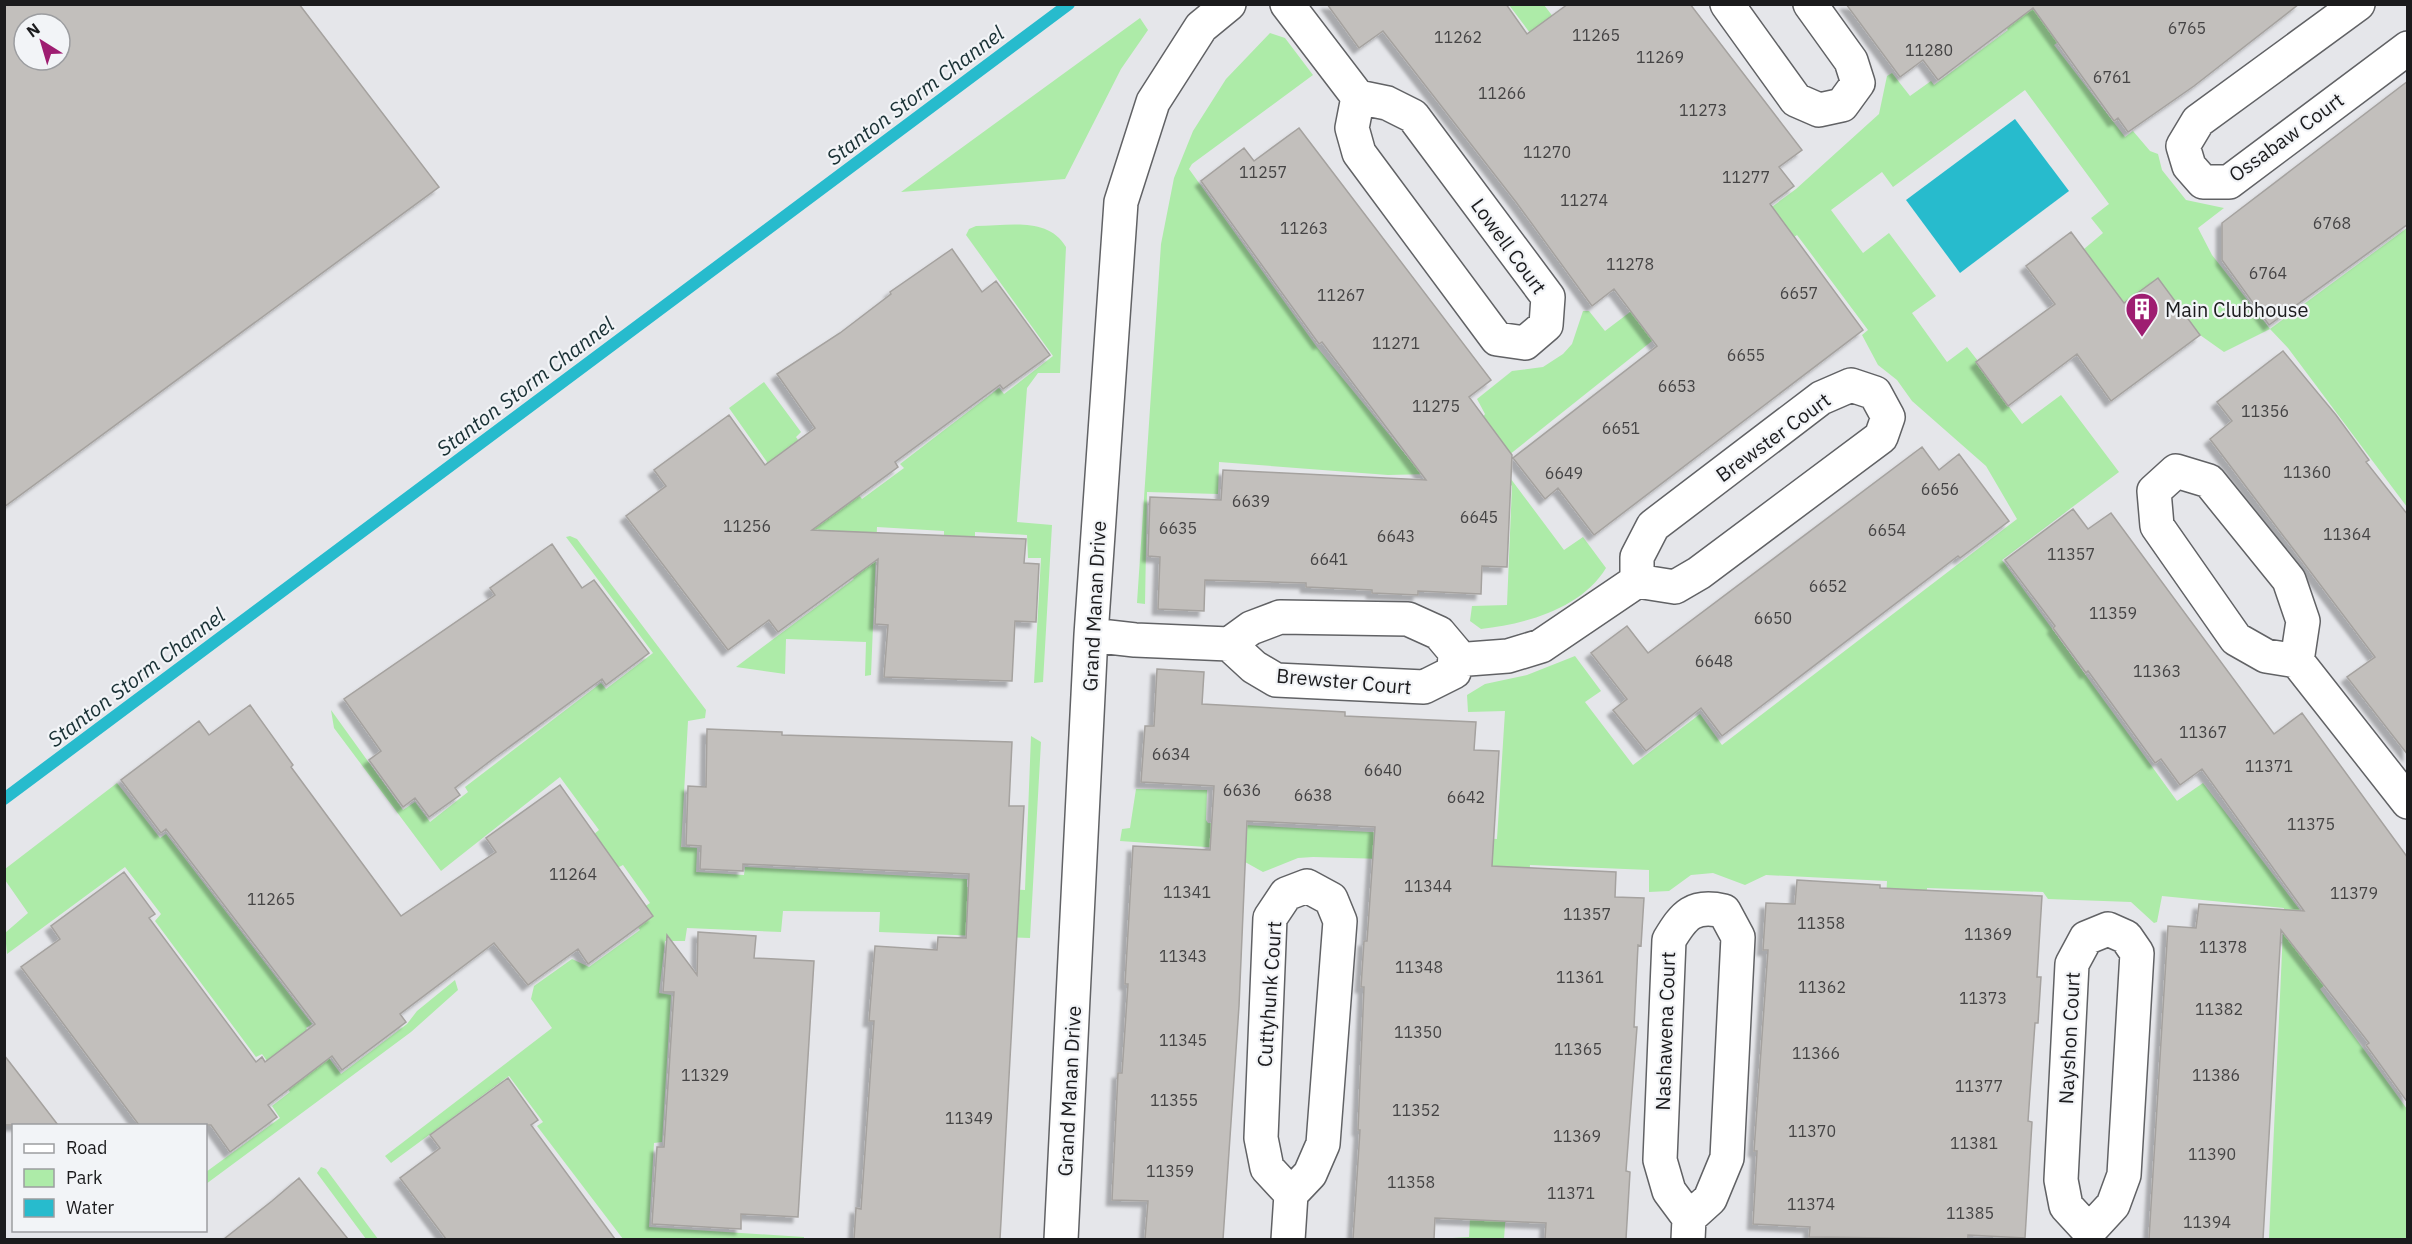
<svg xmlns="http://www.w3.org/2000/svg" width="2412" height="1244" viewBox="0 0 2412 1244" font-family="'IBM Plex Sans',sans-serif">
	<defs>
		<filter id="shadow"><feDropShadow dx="-5.5" dy="5.5" stdDeviation="1.5" flood-color="#0004"/></filter>
	</defs>
	<rect width="100%" height="100%" fill="#e5e6ea"/>
	<path fill="#adeba8" d="M1989,4L2029,5L2035,11L2043,5H2107L2054,45L2125,137L2133,131L2150,151L2158,154L2162,170L2186,200L2224,208L2198,228L2212,255L2270,329L2407,228V507L2288,348L2270,329L2224,352L2200,335L2158,278L2124,303L2084,249L2103,233L2091,218L2109,204L2025,90L1893,187L1882,172L1831,210L1863,253L1889,233L1936,296L1912,313L1947,362L1967,347L1978,361L1976,363L2022,424L2061,395L2119,472L2002,560L2177,801L2203,783L2345,969L2320,989L2407,1109V1239H2269L2284,908L2162,896L2157,922L2154,923L2131,902L2048,899L2043,892L1927,888L1909,1239H1868L1887,881L1766,875L1745,885L1713,873L1691,875L1669,891L1649,892V870L1530,865L1504,1239H1436L1469,1237L1490,862L1313,857L1298,858L1263,872L1220,848L1120,841L1122,829L1130,828L1136,789L1207,790L1206,820L1208,823L1497,839L1505,711L1468,712L1467,695L1485,684L1527,675L1575,656L1601,691L1585,702L1633,765L1700,714L1722,745L2017,519L1986,466L1912,401L1897,380L1878,365L1862,335L1868,330L1797,235L1657,337L1499,463L1564,550L1583,537L1606,568C1581,609 1525,624 1481,629L1470,621L1472,606L1507,605L1512,486L1487,458L1430,474L1388,475L1219,462L1218,494L1147,492L1145,604L1137,603L1161,244L1174,178L1193,131L1226,79L1270,33L1285,38L1313,75L1192,164L1189,169L1316,346L1414,465L1417,466L1483,417L1485,414L1477,399L1512,371L1543,367L1563,354L1572,344L1583,311H1589L1605,331L1700,259L1509,5H1544L1726,241L1796,189L1879,114L1887,76L1892,73L1910,96L1931,81L1934,85L2008,30Z
		M1140,18L1148,30L1121,69L1065,179L901,192Z
		M976,226C1007,226 1048,216 1066,247L1060,373H1038L1027,388L1017,522L1052,525L1043,682L1034,683L1041,558H1028L1027,535L975,532V543L944,541V531L877,527L871,675L865,676L866,642L786,639L785,674L736,667L854,579L818,529L814,531L765,467L767,462L729,408L764,382L801,432L796,437L834,491L848,482L862,499L904,468L900,464L999,388L1004,394L1053,356L966,235L969,229Z
		M570,536L577,539L706,710L705,718L688,721L681,847L697,848L696,872L744,875L745,867L967,879V887L1025,890L1031,736L1041,742L1030,938L879,932L880,912L783,911L781,932L687,928L685,941H665L659,993L671,995L662,1142L654,1143L649,1227L804,1237V1239H623L537,1126L543,1122L509,1076L391,1163L385,1156L552,1028L531,999L534,986L572,959L589,967L640,930L631,916L650,903L623,865L617,868L593,835L599,830L560,777L441,871L334,728L331,710L403,810L415,802L430,822L468,792L465,787L601,683L606,689L653,653L566,537Z
		M117,783L160,838L166,834L312,1024L306,1028L341,1074L407,1024L417,1011L455,980L458,990L411,1032L206,1184V1172L280,1118L272,1106L290,1092L262,1054L256,1057L155,921L161,914L125,867L7,954L5,933L28,913L5,880V869Z
		M321,1167L326,1169L378,1239H366L317,1173Z"/>
	<path fill="#27bbcd" d="M2015,119L2069,191L1960,273L1906,200Z"/>
	<g fill="none" stroke-linecap="round" stroke-linejoin="round">
		<path stroke="#27bbcd" stroke-width="12" d="M4,799L1069,4"/>
	</g>
	<path fill="#c2bfbc" stroke="#a5a29f" stroke-width="1.5" fill-rule="evenodd" filter="url(#shadow)" d="M4,4H299L439,187L4,507ZM24,24H60V60H24Z
		M1327,4H1506L1527,34L1568,4H1690L1802,150L1779,167L1794,186L1770,204L1863,330L1594,535L1558,488L1545,499L1513,458L1657,346L1614,289L1592,306L1516,202L1383,31L1359,48Z
		M1846,4H2299L2194,86L2128,132L2118,118L2114,121L2033,8L1938,80L1923,60L1900,77Z
		M2408,81V224L2269,325L2222,260V223Z
		M1299,128L1491,380L1469,397L1512,455L1507,567L1482,566L1481,594L1418,591V595L1372,593V590L1306,587V583L1205,580L1204,611L1158,609L1160,557L1148,556L1150,497L1221,500L1223,470L1426,480L1322,342L1319,344L1201,181L1244,148L1254,161Z
		M2071,232L2124,303L2158,278L2200,335L2111,401L2077,354L2008,406L1976,362L2055,304L2026,266Z
		M952,249L982,292L996,281L1050,355L1003,389L1000,385L895,462L898,467L812,530L1026,539L1024,563L1039,564L1036,622L1015,621L1012,681L884,677L888,625L875,624L878,559L778,632L769,620L728,650L626,516L666,486L654,470L729,415L765,465L815,428L777,374L840,333L891,294L890,292Z
		M2283,351L2336,415L2369,460L2366,462L2408,515V755L2347,677L2375,657L2210,439L2232,421L2217,402Z
		M1922,447L1939,470L1959,454L2009,521L1960,558L1958,556L1722,736L1701,708L1646,751L1613,710L1627,699L1591,653L1627,626L1648,653Z
		M2073,509L2088,529L2111,513L2274,734L2302,713L2408,858V1103L2366,1045L2369,1043L2281,930L2263,1239H2149L2168,926L2196,928L2199,904L2304,911L2202,769L2180,785L2161,759L2155,763L2088,671L2086,673L2053,628L2055,626L2005,560Z
		M552,544L582,588L594,580L649,653L606,685L602,679L494,758L455,788L460,795L429,817L415,798L403,807L369,760L381,751L344,699L495,595L490,588Z
		M1157,669L1204,672L1202,704L1345,712V716L1476,722L1474,750L1499,751L1492,866L1616,872L1615,897L1644,898L1641,946L1638,945L1634,1027H1637L1626,1171L1630,1172L1626,1239H1545L1546,1223L1435,1218L1434,1239H1353L1360,1130H1358L1364,987H1361L1364,941H1367L1375,827L1247,821L1239,1006L1223,1239H1145L1148,1201L1112,1200L1118,1073H1122L1128,984H1125L1133,846L1210,850L1214,786L1141,782L1145,726H1154Z
		M250,705L293,765L291,767L401,916L496,852L486,838L560,785L653,916L588,964L578,949L528,985L494,943L400,1014L406,1022L342,1070L332,1056L268,1105L277,1117L230,1152L211,1125H139L21,967L60,939L51,926L124,872L155,914L149,918L256,1062L262,1057L265,1062L315,1024L166,829L161,833L121,780L199,721L209,735Z
		M707,729L782,732V735L1012,742L1009,806H1024L1000,1239H854L856,1208L861,1209L874,1021H869L875,946L937,950L938,937L966,938L969,874L743,864V871L700,869L701,846L686,845L688,786L706,787Z
		M1797,880L1880,885V888L2042,896L2037,977H2041L2038,1023H2035L2028,1121L2032,1122L2025,1238L1968,1235V1239L1809,1237L1810,1227L1753,1224L1757,1151H1754L1768,950H1763L1766,903L1795,904Z
		M698,932L756,936L754,958L814,961L798,1217L741,1214V1229L652,1224L657,1147H664L674,992H663L667,935L697,975Z
		M4,1055L28,1086L58,1125H4Z
		M508,1078L538,1120L531,1125L615,1239H446L400,1178L440,1148L430,1135Z
		M299,1178L348,1239H224L272,1201Z"/>
	<g fill="none" stroke-linecap="round" stroke-linejoin="round">
		<g stroke="#616265" stroke-width="36">
			<path id="minor" d="M1287,4L1358,97L1387,103L1413,116L1548,297L1546,325L1525,343L1497,339L1359,153L1352,128L1358,97
				M1727,4L1796,100L1819,110L1842,105L1858,83L1851,61L1810,4
				M2358,4L2198,121L2183,146L2189,166L2203,182H2229L2408,48
				M1091,635L1135,640L1229,644L1251,628L1280,617L1408,619L1439,633L1455,652L1454,672L1424,687L1276,680L1254,667L1229,644
				M1455,660L1508,656L1541,646L1637,581L1675,587L1699,573L1881,437L1888,417L1875,393L1851,385L1821,398L1653,526L1637,557V581
				M2297,661L2303,621L2289,580L2209,481L2176,471L2154,491L2157,526L2236,639L2266,656L2297,661L2408,802
				M1061,1240L1091,635L1121,202L1153,102L1201,27L1229,4
				M1288,1240L1291,1194L1310,1174L1323,1144L1340,921L1331,899L1307,886L1286,894L1270,918L1261,1138L1267,1168L1291,1194
				M1688,1240L1689,1218L1669,1191L1660,1160L1669,940C1684,915 1693,904 1724,911L1738,937L1727,1158L1710,1199L1689,1218
				M2089,1240V1231L2113,1205L2124,1175L2137,953L2126,937L2108,929L2086,938L2072,964L2061,1180L2066,1206L2089,1231"/>
		</g>
		<use href="#minor" stroke="#fff" stroke-width="33"/>
	</g>
	<defs>
		<g id="building-pin" transform="scale(1.725)"><path d="M0 17L-7.5 6A9.5 9.5 0 1 1 7.5 6Z" fill="#9e1d71" stroke="#f2f4f7"/><path d="M-4-6H4V6H1V3H-1V6H-4ZM-2.5-4.3h1.7v1.8h-1.7ZM.8-4.3h1.7v1.8H.8ZM-2.5-1h1.7V.8h-1.7ZM.8-1h1.7V.8H.8Z" fill="#fff"/></g>
	</defs>
	<g fill-rule="evenodd">
		<use href="#building-pin" x="2142" y="309"/>
	</g>
	<g text-anchor="middle" dominant-baseline="central" stroke-width="4.5" stroke-linejoin="round" paint-order="stroke">
		<g font-size="16" fill="#454445">
			<text x="2187" y="28">6765</text>
			<text x="1596" y="35">11265</text>
			<text x="1458" y="37">11262</text>
			<text x="1929" y="50">11280</text>
			<text x="1660" y="57">11269</text>
			<text x="2112" y="77">6761</text>
			<text x="1502" y="93">11266</text>
			<text x="1703" y="110">11273</text>
			<text x="1547" y="152">11270</text>
			<text x="1263" y="172">11257</text>
			<text x="1746" y="177">11277</text>
			<text x="1584" y="200">11274</text>
			<text x="2332" y="223">6768</text>
			<text x="1304" y="228">11263</text>
			<text x="1630" y="264">11278</text>
			<text x="2268" y="273">6764</text>
			<text x="1799" y="293">6657</text>
			<text x="1341" y="295">11267</text>
			<text x="1396" y="343">11271</text>
			<text x="1746" y="355">6655</text>
			<text x="1677" y="386">6653</text>
			<text x="1436" y="406">11275</text>
			<text x="2265" y="411">11356</text>
			<text x="1621" y="428">6651</text>
			<text x="2307" y="472">11360</text>
			<text x="1564" y="473">6649</text>
			<text x="1940" y="489">6656</text>
			<text x="1251" y="501">6639</text>
			<text x="1479" y="517">6645</text>
			<text x="747" y="526">11256</text>
			<text x="1178" y="528">6635</text>
			<text x="1887" y="530">6654</text>
			<text x="2347" y="534">11364</text>
			<text x="1396" y="536">6643</text>
			<text x="2071" y="554">11357</text>
			<text x="1329" y="559">6641</text>
			<text x="1828" y="586">6652</text>
			<text x="2113" y="613">11359</text>
			<text x="1773" y="618">6650</text>
			<text x="1714" y="661">6648</text>
			<text x="2157" y="671">11363</text>
			<text x="2203" y="732">11367</text>
			<text x="1171" y="754">6634</text>
			<text x="2269" y="766">11371</text>
			<text x="1383" y="770">6640</text>
			<text x="1242" y="790">6636</text>
			<text x="1313" y="795">6638</text>
			<text x="1466" y="797">6642</text>
			<text x="2311" y="824">11375</text>
			<text x="573" y="874">11264</text>
			<text x="1428" y="886">11344</text>
			<text x="1187" y="892">11341</text>
			<text x="2354" y="893">11379</text>
			<text x="271" y="899">11265</text>
			<text x="1587" y="914">11357</text>
			<text x="1821" y="923">11358</text>
			<text x="1988" y="934">11369</text>
			<text x="2223" y="947">11378</text>
			<text x="1183" y="956">11343</text>
			<text x="1419" y="967">11348</text>
			<text x="1580" y="977">11361</text>
			<text x="1822" y="987">11362</text>
			<text x="1983" y="998">11373</text>
			<text x="2219" y="1009">11382</text>
			<text x="1418" y="1032">11350</text>
			<text x="1183" y="1040">11345</text>
			<text x="1578" y="1049">11365</text>
			<text x="1816" y="1053">11366</text>
			<text x="705" y="1075">11329</text>
			<text x="2216" y="1075">11386</text>
			<text x="1979" y="1086">11377</text>
			<text x="1174" y="1100">11355</text>
			<text x="1416" y="1110">11352</text>
			<text x="969" y="1118">11349</text>
			<text x="1812" y="1131">11370</text>
			<text x="1577" y="1136">11369</text>
			<text x="1974" y="1143">11381</text>
			<text x="2212" y="1154">11390</text>
			<text x="1170" y="1171">11359</text>
			<text x="1411" y="1182">11358</text>
			<text x="1571" y="1193">11371</text>
			<text x="1811" y="1204">11374</text>
			<text x="1970" y="1213">11385</text>
			<text x="2207" y="1222">11394</text>
		</g>
		<g font-size="20" fill="#1b1b1d" stroke="#f2f4f7">
			<text transform="translate(2286 137) rotate(-36)">Ossabaw Court</text>
			<text transform="translate(1509 246) rotate(54)">Lowell Court</text>
			<text transform="translate(1773 437) rotate(-36)">Brewster Court</text>
			<text transform="translate(1094 606) rotate(-87)">Grand Manan Drive</text>
			<text transform="translate(1344 681) rotate(5)">Brewster Court</text>
			<text transform="translate(1269 994) rotate(-86)">Cuttyhunk Court</text>
			<text transform="translate(1665 1031) rotate(-88)">Nashawena Court</text>
			<text transform="translate(2069 1038) rotate(-87)">Nayshon Court</text>
			<text transform="translate(1069 1091) rotate(-87)">Grand Manan Drive</text>
		</g>
		<g font-size="20" fill="#1b1b1d" stroke="#f2f4f7" text-anchor="start">
			<text x="2165" y="309">Main Clubhouse</text>
		</g>
		<g font-size="21" font-style="italic" fill="#193034" stroke="#f2f4f7">
			<text transform="translate(915 95) rotate(-37)">Stanton Storm Channel</text>
			<text transform="translate(525 386) rotate(-37)">Stanton Storm Channel</text>
			<text transform="translate(136 677) rotate(-37)">Stanton Storm Channel</text>
		</g>
	</g>
	<rect width="2412" height="1244" fill="none" stroke="#1b1b1d" stroke-width="12"/>
	<rect x="12" y="1124" width="195" height="108" fill="#f2f4f7" stroke="#9c9da0" stroke-width="1.5"/>
	<rect x="24" y="1144" width="30" height="9" fill="#ffffff" stroke="#9c9da0" stroke-width="1.5"/>
	<text x="66" y="1154" font-size="18" fill="#1b1b1d">Road</text>
	<rect x="24" y="1169" width="30" height="18" fill="#adeba8" stroke="#9c9da0" stroke-width="1.5"/>
	<text x="66" y="1184" font-size="18" fill="#1b1b1d">Park</text>
	<rect x="24" y="1199" width="30" height="18" fill="#27bbcd" stroke="#9c9da0" stroke-width="1.5"/>
	<text x="66" y="1214" font-size="18" fill="#1b1b1d">Water</text>
	<g transform="translate(42 42) rotate(323)"><circle r="28" fill="#f2f4f7" stroke="#9c9da0" stroke-width="1.5"/>
	<path d="M0-4.5L10 22L0 15L-10 22Z" fill="#9e1d71"/>
	<text y="-9" font-size="16" font-weight="bold" text-anchor="middle" fill="#1b1b1d">N</text>
	</g>
</svg>
